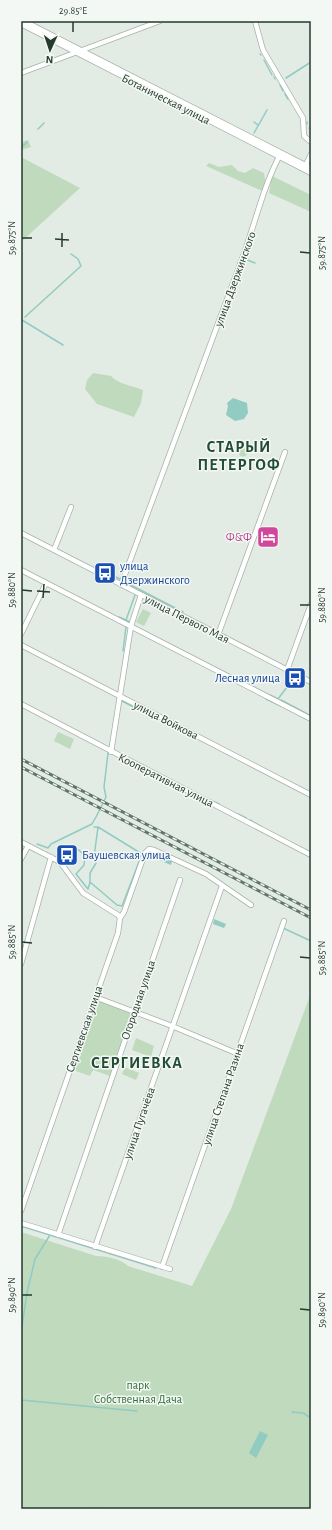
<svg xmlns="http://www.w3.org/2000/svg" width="332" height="1530" viewBox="0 0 332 1530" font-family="'Alegreya Sans',sans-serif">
	<rect width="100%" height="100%" fill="#e3ebe5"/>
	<path fill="#c0dabe" d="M28,140L31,147L21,150V142Z
		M21,157L80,188L21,242Z
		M209,163L219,167L232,165L238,171L245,173L253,168L264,173L266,185L263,190H260L206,166Z
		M272,176L311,195V212L269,193Z
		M93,373L111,376C118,384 133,386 143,390L141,403L134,417L97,404L85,389L87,380Z
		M238.5 452a4.5 4.5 0 1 1 9 0a4.5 4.5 0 1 1-9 0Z
		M143,609L151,613L144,626L136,622Z
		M58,732L74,739L70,749L54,741Z
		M311,993V1509H21V1232L96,1256C106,1256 121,1259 128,1266L192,1286L231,1209Z
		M97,1000L126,1010L131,1014L110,1076L93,1070L90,1076L73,1070Z
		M136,1038L154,1046L151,1057L132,1050Z
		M125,1067L139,1073L136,1080L122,1074Z"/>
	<path fill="#91cbc2" d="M233,398L247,403L248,413L244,419L235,421L226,415L228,406L227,403Z
		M154,854L172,861L171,865L152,857L146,858L147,855Z
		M214,919L226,924L224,928L213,924Z
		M260,1431L268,1435L256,1458L249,1453Z"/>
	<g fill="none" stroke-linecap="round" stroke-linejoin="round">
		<path stroke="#91cbc2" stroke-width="1.5" d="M260,54L261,55
			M264,60L272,75
			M274,77L275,79
			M286,78L311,62
			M280,85L283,91
			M285,94L288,99
			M254,122L258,125
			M307,122V124
			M309,128L311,129
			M38,129L44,123
			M254,133L267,110
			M23,146L27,142
			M239,276L245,259L255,263
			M25,317L81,266L78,259L71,254
			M22,320L63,345
			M222,320L226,312
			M110,574L120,579
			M125,582L183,612
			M119,617L130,622
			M126,620L135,595
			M123,651L126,627
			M270,695L278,699L287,687L291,677
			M266,699L281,706
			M281,700L311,716
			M122,701L153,717
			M210,800L219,804
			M238,814L246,818
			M250,820L262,827
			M94,827H98L94,857L96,863L90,873V882L117,905L122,906L142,854L98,827
			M37,844L48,848L51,844L92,824L96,817L106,797L104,787L108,753
			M72,849L79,850L85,856L84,865L76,874L88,889L90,882
			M283,928L311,941
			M21,1226L156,1268
			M21,1333L27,1293L35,1259L50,1235
			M21,1400L137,1411
			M292,1412L303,1413L311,1418
			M91,1509L95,1508L102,1509"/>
		<g stroke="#a6b3aa" stroke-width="6">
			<path id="minor" d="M24,21L311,168
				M255,21L263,50L303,118L304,136L311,142
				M21,24L311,173
				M21,73L160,21
				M305,167L311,154
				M21,533L311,682
				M54,550L71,507
				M21,570L311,719
				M121,585L245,251C256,219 265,182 281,153
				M21,634L46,583
				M218,635L285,452
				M21,645L311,795
				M287,670L311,604
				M21,704L311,855
				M111,752L131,626L141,595
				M21,842L60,862L83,893L118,915L120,918
				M21,859L28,846
				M21,964L51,857
				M95,997L172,1026L236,1053
				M21,1211L118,933L120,918L124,912L145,853L149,849L154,850L206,874L251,905
				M21,1223L170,1269
				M58,1235L180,880
				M95,1247L222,886
				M162,1267L284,921"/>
		</g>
		<use href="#minor" stroke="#fff" stroke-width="4.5"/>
		<g stroke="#5f7669" stroke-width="3">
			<path id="rail" d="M21,759L311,910
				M21,767L311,918"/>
		</g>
		<use href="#rail" stroke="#f3f8f4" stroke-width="1.5" stroke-dasharray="4.5" stroke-linecap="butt"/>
	</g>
	<path fill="none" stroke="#253b2e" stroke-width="1.5" d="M73,32V22M22,238H32M55,239L69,240M62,247V233M300,252L310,253M22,590L32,591M37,591L50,592M43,598L44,584M300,605H310M22,942L32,943M300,957L310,958M22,1295H32M300,1309L310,1310"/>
	<defs>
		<g id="hotel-square" transform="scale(1.15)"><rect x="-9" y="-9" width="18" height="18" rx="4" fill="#d1479c" stroke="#f3f8f4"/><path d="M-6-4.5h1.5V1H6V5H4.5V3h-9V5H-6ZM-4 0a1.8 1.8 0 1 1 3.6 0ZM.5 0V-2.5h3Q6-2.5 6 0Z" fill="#fff"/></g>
		<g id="bus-square" transform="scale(1.15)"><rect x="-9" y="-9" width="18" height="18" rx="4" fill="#1a4fb4" stroke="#f3f8f4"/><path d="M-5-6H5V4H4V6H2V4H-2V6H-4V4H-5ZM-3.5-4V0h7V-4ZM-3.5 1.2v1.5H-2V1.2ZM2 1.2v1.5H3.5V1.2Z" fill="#fff"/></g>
	</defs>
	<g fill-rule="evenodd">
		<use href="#hotel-square" x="268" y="537"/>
		<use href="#bus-square" x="105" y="573"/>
		<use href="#bus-square" x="295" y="678"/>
		<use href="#bus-square" x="67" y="855"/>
	</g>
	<g text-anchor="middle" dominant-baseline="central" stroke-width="3" stroke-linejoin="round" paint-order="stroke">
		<g font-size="12" fill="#253b2e" stroke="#f3f8f4">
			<text transform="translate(166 99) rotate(27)">Ботаническая улица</text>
			<text transform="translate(235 279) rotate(-70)">улица Дзержинского</text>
			<text transform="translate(187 619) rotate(27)">улица Первого Мая</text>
			<text transform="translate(166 720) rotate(27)">улица Войкова</text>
			<text transform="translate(166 780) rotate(27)">Кооперативная улица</text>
			<text transform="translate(138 1000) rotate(-71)">Огородная улица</text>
			<text transform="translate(84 1029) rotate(-71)">Сергиевская улица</text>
			<text transform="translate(223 1094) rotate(-71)">улица Степана Разина</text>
			<text transform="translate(139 1123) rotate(-71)">улица Пугачёва</text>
		</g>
		<g font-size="12" fill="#b23c85" stroke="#f3f8f4" text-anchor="end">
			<text x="252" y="537">Ф&amp;Ф</text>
		</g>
		<g font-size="12" fill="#164399" stroke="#f3f8f4" text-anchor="start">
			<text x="120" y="566">улица<tspan x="120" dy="14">Дзержинского</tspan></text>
			<text x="280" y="678" text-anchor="end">Лесная улица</text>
			<text x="82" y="855">Баушевская улица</text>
		</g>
		<g font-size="12" fill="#336e37" stroke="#f3f8f4">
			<text x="138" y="1385">парк<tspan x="138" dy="14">Собственная Дача</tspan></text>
		</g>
		<g font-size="16" font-weight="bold" letter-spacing="1" fill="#234b35" stroke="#f3f8f4">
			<text x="239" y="447">СТАРЫЙ<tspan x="239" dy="18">ПЕТЕРГОФ</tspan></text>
			<text x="137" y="1063">СЕРГИЕВКА</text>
		</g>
	</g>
	<rect width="332" height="1530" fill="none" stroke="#f3f8f4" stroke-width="44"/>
	<g transform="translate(50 50) rotate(183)" stroke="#f3f8f4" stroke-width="3" paint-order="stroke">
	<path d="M0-3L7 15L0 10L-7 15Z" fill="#253b2e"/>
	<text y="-6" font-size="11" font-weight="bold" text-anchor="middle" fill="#253b2e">N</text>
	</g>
	<rect x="22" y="22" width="288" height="1486" fill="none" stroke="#253b2e" stroke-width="1.5"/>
	<g font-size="10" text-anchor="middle" fill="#253b2e">
		<text x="73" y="14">29.85°E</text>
		<text transform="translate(11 238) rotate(-90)" y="4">59.875°N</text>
		<text transform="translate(321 253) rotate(-90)" y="4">59.875°N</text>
		<text transform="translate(11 590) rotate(-90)" y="4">59.880°N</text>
		<text transform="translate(321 605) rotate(-90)" y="4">59.880°N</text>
		<text transform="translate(11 942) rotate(-90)" y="4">59.885°N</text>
		<text transform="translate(321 958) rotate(-90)" y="4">59.885°N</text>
		<text transform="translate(11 1295) rotate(-90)" y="4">59.890°N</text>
		<text transform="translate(321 1310) rotate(-90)" y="4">59.890°N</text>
	</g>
</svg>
